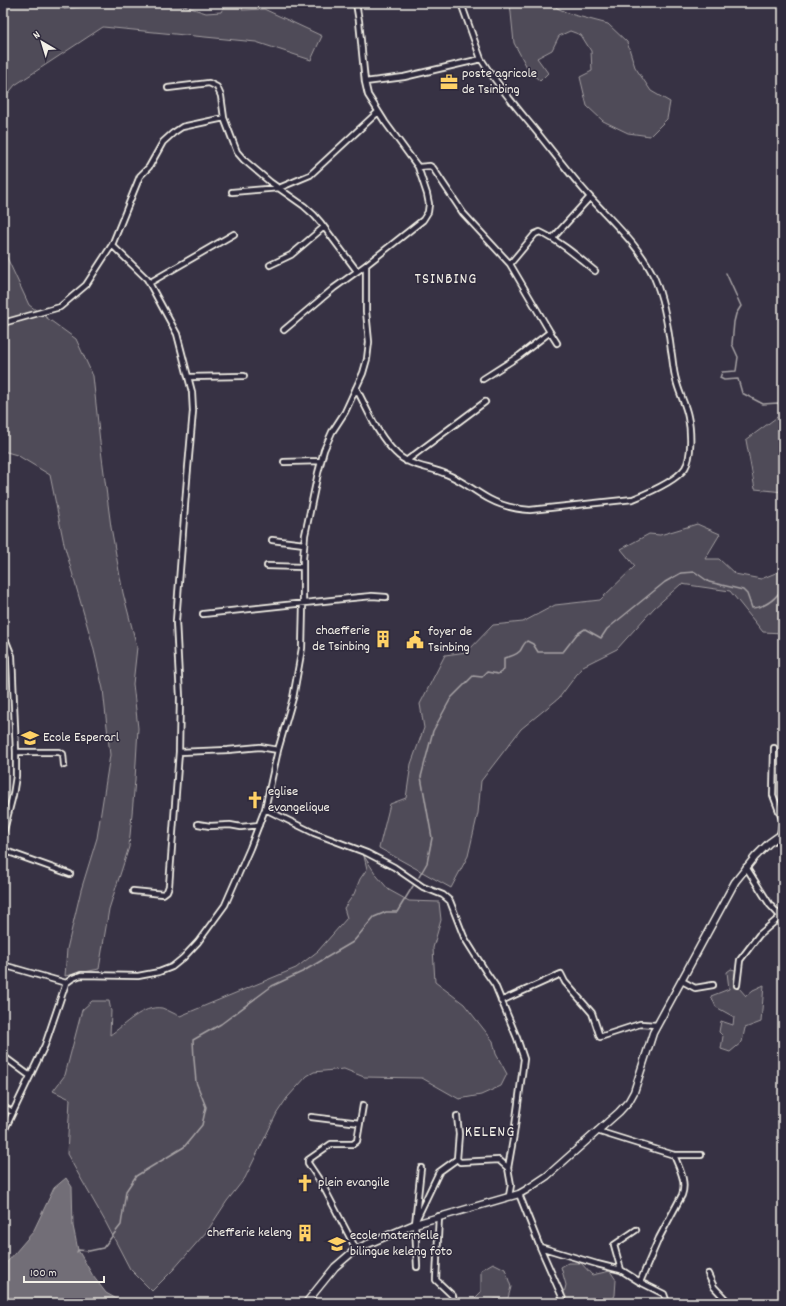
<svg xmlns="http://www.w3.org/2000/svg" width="786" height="1306" viewBox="0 0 786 1306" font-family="Dekko,sans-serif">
	<rect width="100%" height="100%" fill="#373244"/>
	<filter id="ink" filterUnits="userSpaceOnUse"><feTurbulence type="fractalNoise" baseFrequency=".025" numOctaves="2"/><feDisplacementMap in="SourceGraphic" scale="8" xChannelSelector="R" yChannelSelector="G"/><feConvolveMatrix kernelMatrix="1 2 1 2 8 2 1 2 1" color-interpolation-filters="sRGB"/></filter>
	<g filter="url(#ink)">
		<path fill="#504b59" stroke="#a29ea0" d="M3,3H60L64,9L80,7L84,3H175L206,13L221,12L226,3H246L243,6L242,10L264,9L322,36L311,60L256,42L103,27L15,85L3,100Z
			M510,3H553L557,8L570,14L608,24L627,42L635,67L651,91L670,102L667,119L650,136L628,133L603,121L587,106L580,77L592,71L591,51L581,35L570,31L559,36L552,50L537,58L548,73L540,81L529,71L514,43Z
			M3,249L29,305L76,339L93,376L100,442L111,527L123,593L137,647L133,684L138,728L135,780L129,847L109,909L99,969L65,976L67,949L81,890L97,838L110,755L103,689L93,646L64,544L50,475L17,455L3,451V384L5,379L3,370Z
			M780,415H783V492L755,489L746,440Z
			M697,524L720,534L705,559H719L735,574L761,579L783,570V633L763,632L730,591L681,584L654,608L617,649L583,666L559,698L521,729L481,781L478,813L468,856L451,888L379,848L390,804L406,798L411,764L424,728L420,704L445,655L467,652L493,625L523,622L555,605L600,600L635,566L621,549L649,534L660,535Z
			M364,856L377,876L389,890L409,901L439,902L441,920L433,948L435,982L464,1004L493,1041L496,1054L507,1074L501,1086L481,1095L459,1099L422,1078L364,1077L344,1069L314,1072L307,1076L287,1098L277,1113L245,1178L227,1201L208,1230L173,1270L152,1291L130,1269L105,1221L67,1154L70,1099L53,1091L65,1075L82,1010L92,1001H109L111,1011L110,1035C125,1025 142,1005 162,1008C168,1010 174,1014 180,1016L296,968L318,951L347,918L344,908L354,894L360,879L367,869Z
			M731,969L735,970L741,975L739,988L746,996L753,990L764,985L761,1022L745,1028L742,1042L730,1052L721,1049L723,1036L719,1032L721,1021L733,1025L734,1017L716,1007L711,996L729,989L727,972Z
			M493,1263L505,1269L511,1287L508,1298L495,1299L486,1303H470L481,1292V1270Z
			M568,1263H581L592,1275L610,1271L616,1280L615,1295L611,1303H565L564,1293L566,1285L561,1267Z"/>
		<path fill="#726e77" stroke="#a6a2a4" d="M66,1178L72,1187L73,1226L78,1250L93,1276L106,1293L124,1303H3V1267L33,1232L54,1188Z"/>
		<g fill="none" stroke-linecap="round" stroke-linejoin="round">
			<path stroke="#a6a2a4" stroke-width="1.5" d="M726,273L741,306L736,314L734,322L732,344L738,357L736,371L722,372L720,378L724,380L738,379L742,393L763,404L778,403L782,408L783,413
				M419,877L427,863L432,838L421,777L433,731L451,698L473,676L482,677L487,672L498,674L504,670V658C509,657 516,655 520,651C523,647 522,645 527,641L533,644L538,652H563L577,634L585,629L601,638L607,629L622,617L665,582L681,573L695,572L709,582L743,590L747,594L752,608C765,607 776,599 783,587
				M77,1252L78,1250L89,1251L103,1248L121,1225L126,1191L136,1176L184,1147L202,1125L206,1107L196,1082L194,1059L193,1040L221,1024L272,986L302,972L353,942L374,917L386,912H397L413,886"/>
			<g stroke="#f4f1e8" stroke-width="8">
				<path id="minor" d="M365,82L404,77L481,59L461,3
					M168,88L209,83L217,87L221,96L224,118
					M418,167L430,166L433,168L463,213L510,264L550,332L557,343
					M232,192L279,188L310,175L378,112
					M553,238L590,197
					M510,264L535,234L540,232C561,242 578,257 595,271
					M270,265L291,255L324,227
					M149,283L234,234
					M3,323L60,307L86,285L112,245
					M284,330L334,288L366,265
					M189,377L244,376
					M483,379L519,356L550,332
					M356,388C368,410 377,435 396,453C408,466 430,467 446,474C462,480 474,491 489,499C502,506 515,509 530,510L633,499C648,493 676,481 685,468C692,457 691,430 688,417C686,405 679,393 676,380C673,370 673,360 671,350C668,325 664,300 654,277C639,245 613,223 590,197C571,176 554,153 536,131C517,108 497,85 481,59
					M406,461L485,402
					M284,462L321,461
					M272,540L304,544
					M267,566L303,567
					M203,614L351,598L372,596L386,597
					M3,639L6,641L12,656L16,752V776L13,795L3,834
					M774,748L773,795L782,819
					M278,750L260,747L228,750L179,752L180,697L176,621L187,479L193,411L192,392L177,334L147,279L112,245L140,176L149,167L163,142L173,133L182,127L224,118L237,152L244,160L270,182L304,206L314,215L321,223L357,271
					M16,752H59L63,754L64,765
					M265,809L314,833L367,853L394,867L423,887L443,895L450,901L464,937L486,972L495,985L517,1038L524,1059L514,1134L508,1168L511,1185L509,1196
					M198,824L210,826L230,825L241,827L259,825
					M780,835L783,818
					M3,850L70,874
					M746,867L770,905L783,919
					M133,891L163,894L167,891L169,886L179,752
					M3,965L66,983
					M682,981L695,988L713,985
					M737,985L740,960L759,935L780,917
					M501,1001L561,974L565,982L592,1013L600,1037L640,1024L657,1025
					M3,1056L30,1076
					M3,1107L13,1112
					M457,1116L459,1134L457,1159L460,1162L499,1160L508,1168
					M311,1117L360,1123
					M597,1131L674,1155H701
					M3,1133L45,1045L66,983L73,978L81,975L138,976L159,972L172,967L183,958L198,942L225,905L250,848L265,809L278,750L293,698L302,648L303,604V559L305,535L318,473L324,450L332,432L345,412L363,373L367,359L369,342L366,311V265L423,220L428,212L429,204L427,194L418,167L385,122L368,95L365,82L359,21L356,3
					M519,1194L540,1247L597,1264L621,1270L640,1282
					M439,1216L436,1280L453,1296L455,1303
					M416,1220L439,1172L457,1159
					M540,1247L563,1299
					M356,1249L322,1184L308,1163V1160L331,1144H353L357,1141L363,1105
					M417,1267L415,1224L421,1168
					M621,1270L614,1245L636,1230
					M708,1274L714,1287L729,1303
					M667,1303L664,1294L640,1282L659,1238L682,1195C687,1181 679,1168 674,1155"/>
			</g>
			<g stroke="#f4f1e8" stroke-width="9">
				<path id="secondary" d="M306,1303L335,1267L356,1249L415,1224L519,1194L526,1190L547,1176L619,1112L629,1101L634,1092L653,1033L735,882L755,857L769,843L783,833"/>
			</g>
			<use href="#minor" stroke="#2f2a3d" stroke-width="4.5"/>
			<use href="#secondary" stroke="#2f2a3d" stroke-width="6"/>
		</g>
	</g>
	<defs>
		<g id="office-bare" transform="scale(1.38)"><path d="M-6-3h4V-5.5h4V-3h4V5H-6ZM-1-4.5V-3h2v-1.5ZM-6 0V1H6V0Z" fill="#ffd166" stroke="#2f2a3d" stroke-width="2.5" paint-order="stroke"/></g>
		<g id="building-bare" transform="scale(1.38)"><path d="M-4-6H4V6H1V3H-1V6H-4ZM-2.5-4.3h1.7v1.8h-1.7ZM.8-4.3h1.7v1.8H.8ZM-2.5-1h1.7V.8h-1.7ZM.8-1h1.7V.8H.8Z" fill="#ffd166" stroke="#2f2a3d" stroke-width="2.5" paint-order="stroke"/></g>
		<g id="civic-bare" transform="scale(1.38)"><path d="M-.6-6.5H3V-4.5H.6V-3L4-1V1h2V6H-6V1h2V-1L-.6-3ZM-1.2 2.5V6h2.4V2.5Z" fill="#ffd166" stroke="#2f2a3d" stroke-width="2.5" paint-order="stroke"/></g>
		<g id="school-bare" transform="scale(1.38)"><path d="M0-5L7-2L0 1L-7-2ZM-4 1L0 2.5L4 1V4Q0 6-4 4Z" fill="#ffd166" stroke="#2f2a3d" stroke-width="2.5" paint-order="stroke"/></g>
		<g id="church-bare" transform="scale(1.38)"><path d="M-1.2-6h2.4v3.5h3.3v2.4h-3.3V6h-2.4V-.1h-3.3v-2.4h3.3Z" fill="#ffd166" stroke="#2f2a3d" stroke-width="2.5" paint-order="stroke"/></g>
	</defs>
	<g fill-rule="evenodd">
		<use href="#office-bare" x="449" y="82"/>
		<use href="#building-bare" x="383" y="639"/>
		<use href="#civic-bare" x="415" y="640"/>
		<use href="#school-bare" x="30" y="738"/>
		<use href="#church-bare" x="255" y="800"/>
		<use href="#church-bare" x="305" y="1183"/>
		<use href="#building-bare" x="305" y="1233"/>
		<use href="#school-bare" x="337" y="1244"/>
	</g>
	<g text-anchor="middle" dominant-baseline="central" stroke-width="3" stroke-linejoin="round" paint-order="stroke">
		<g font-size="14" fill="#f4f1e8" stroke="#2f2a3d" text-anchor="start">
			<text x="462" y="74">poste agricole<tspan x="462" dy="16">de Tsinbing</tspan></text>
			<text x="370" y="631" text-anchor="end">chaefferie<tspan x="370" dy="16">de Tsinbing</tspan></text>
			<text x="428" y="632">foyer de<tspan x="428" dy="16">Tsinbing</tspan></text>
			<text x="43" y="738">Ecole Esperarl</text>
			<text x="268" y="792">eglise<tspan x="268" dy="16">evangelique</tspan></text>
			<text x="318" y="1183">plein evangile</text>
			<text x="292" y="1233" text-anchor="end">chefferie keleng</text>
			<text x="350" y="1236">ecole maternelle<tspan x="350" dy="16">bilingue keleng foto</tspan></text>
		</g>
		<g font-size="16" letter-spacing="1" fill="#f4f1e8" stroke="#2f2a3d">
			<text x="446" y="279">TSINBING</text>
			<text x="490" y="1132">KELENG</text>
		</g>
	</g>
	<rect width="786" height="1306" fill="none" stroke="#2f2a3d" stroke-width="16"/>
	<rect x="8" y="8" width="770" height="1290" fill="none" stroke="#f4f1e8" stroke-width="1.5" filter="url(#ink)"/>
	<g transform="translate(42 42) rotate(322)" stroke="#2f2a3d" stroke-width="3" paint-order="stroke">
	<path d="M0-3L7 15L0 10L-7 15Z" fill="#f4f1e8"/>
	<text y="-6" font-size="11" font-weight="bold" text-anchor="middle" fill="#f4f1e8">N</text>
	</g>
	<path d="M24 1276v6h80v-6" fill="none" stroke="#f4f1e8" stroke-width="2"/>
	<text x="30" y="1276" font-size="12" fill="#f4f1e8" stroke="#2f2a3d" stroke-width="3" paint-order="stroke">100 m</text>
</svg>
